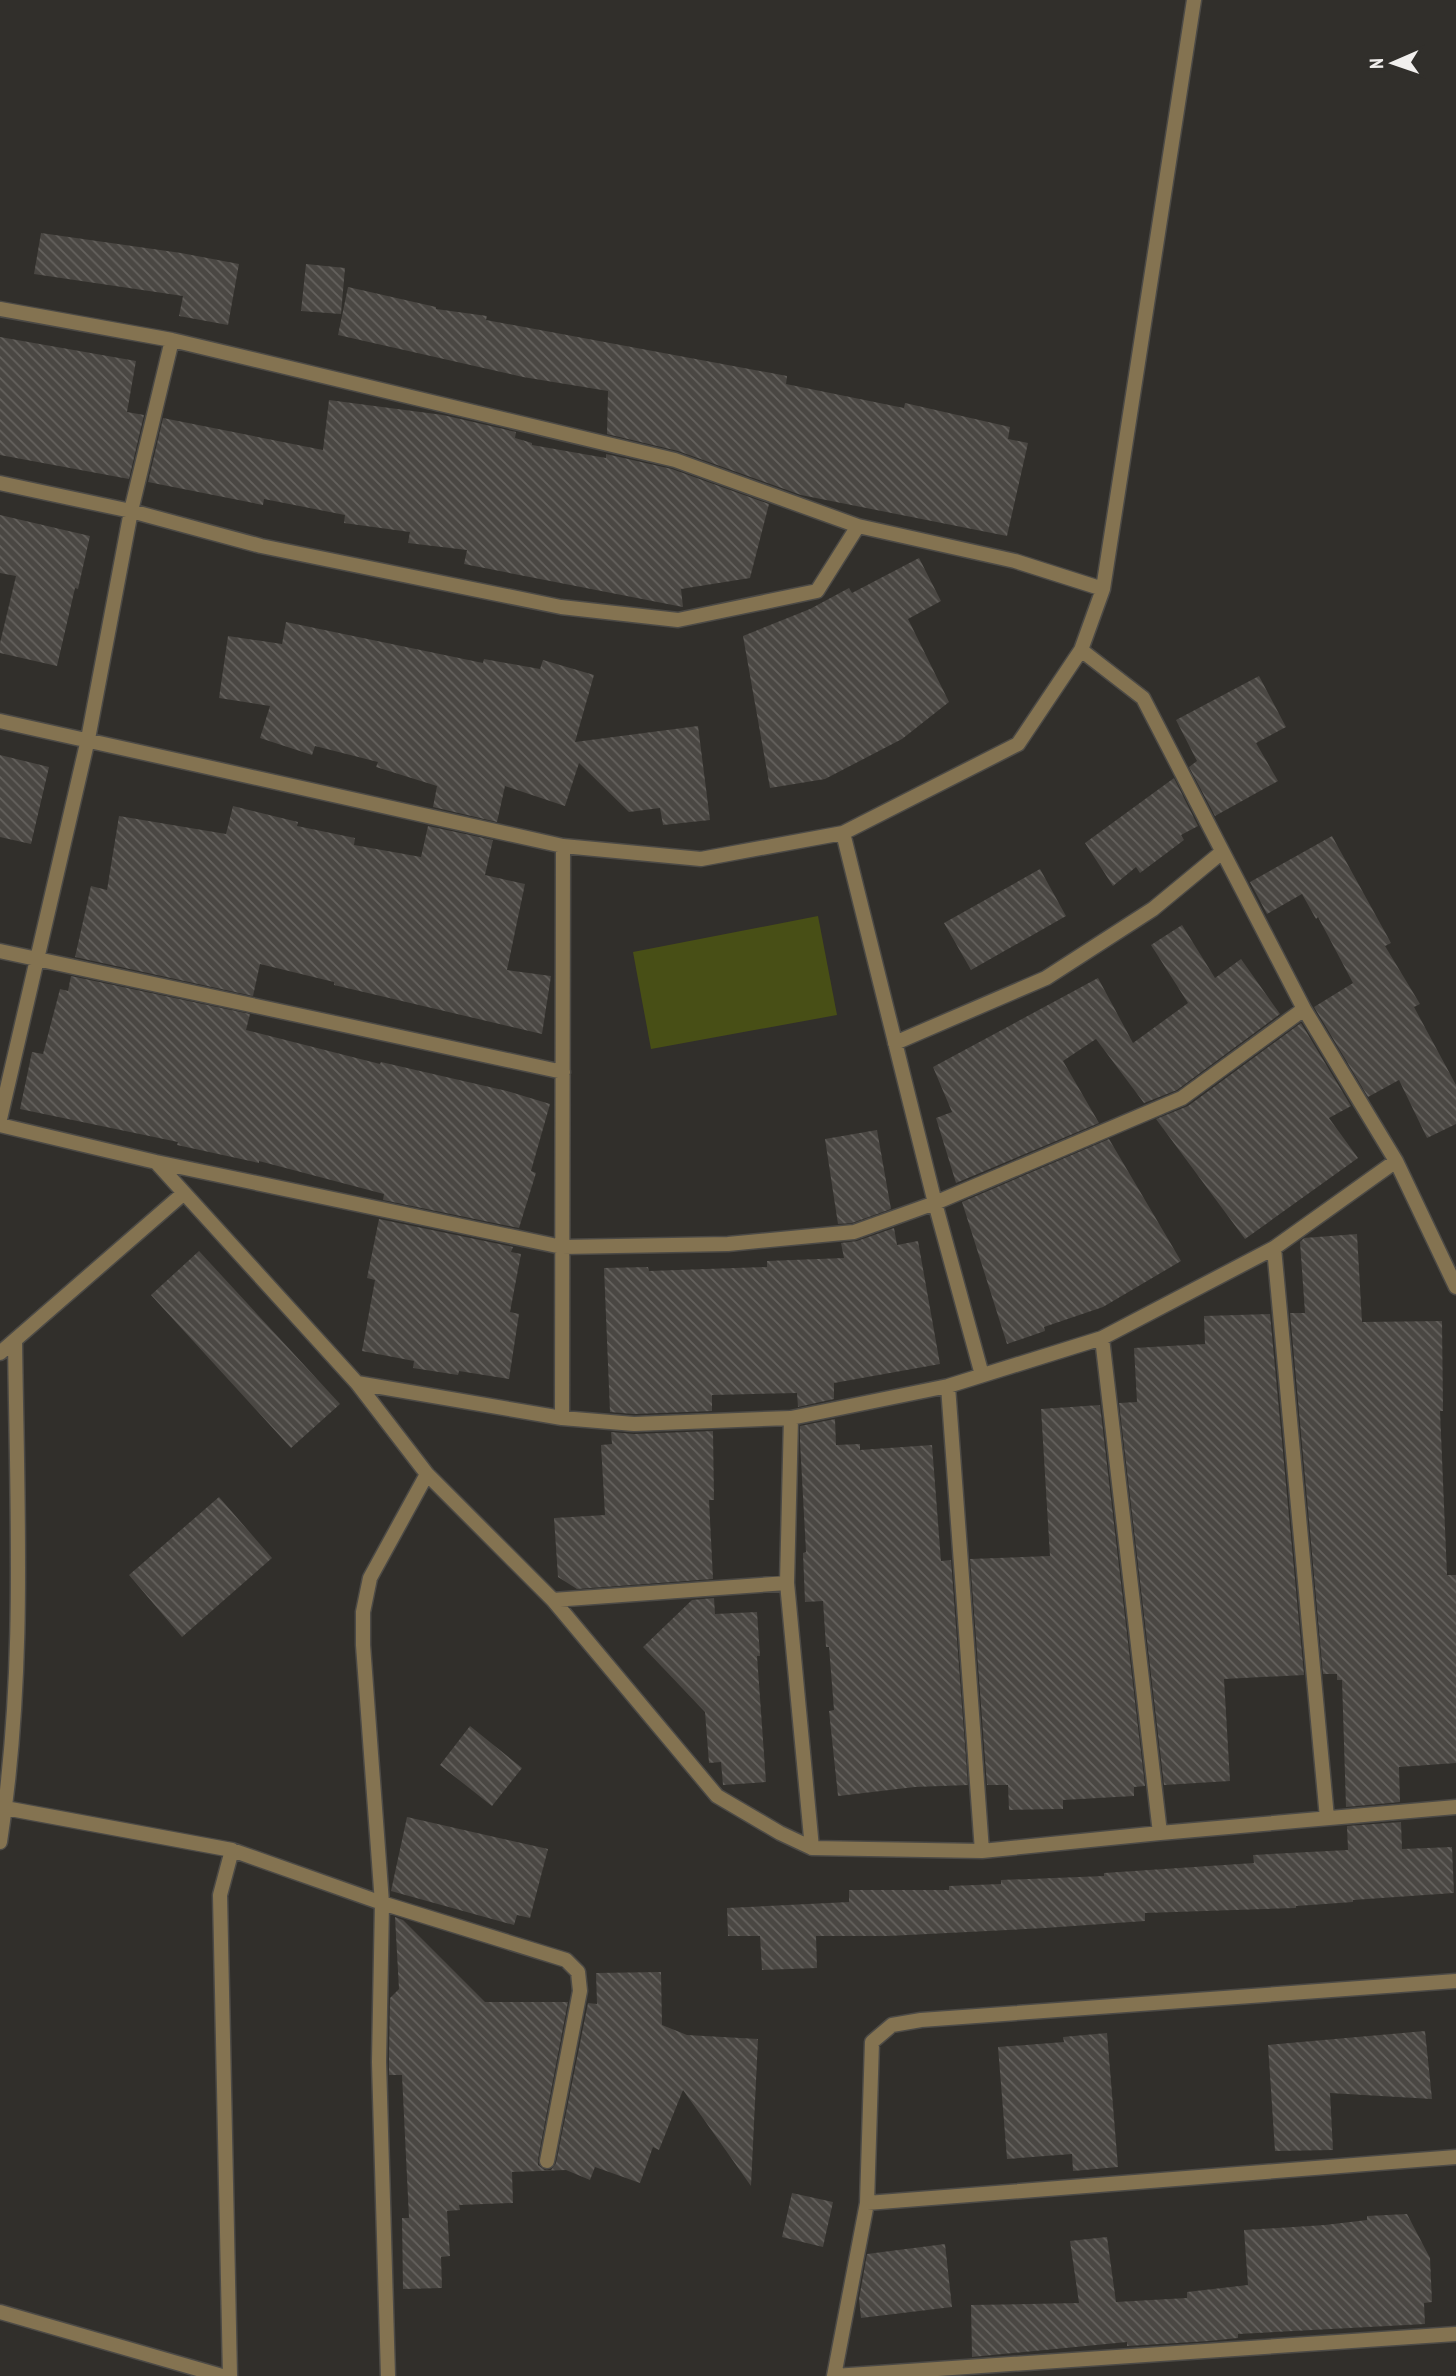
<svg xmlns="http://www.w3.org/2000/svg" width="1456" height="2376" viewBox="0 0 1456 2376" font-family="'PT Sans Narrow',sans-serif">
	<defs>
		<pattern id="building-back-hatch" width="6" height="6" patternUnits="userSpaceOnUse" patternTransform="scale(1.75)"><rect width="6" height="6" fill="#4a4743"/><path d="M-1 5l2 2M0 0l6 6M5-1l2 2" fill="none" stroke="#65625e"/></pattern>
	</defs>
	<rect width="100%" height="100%" fill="#312f2b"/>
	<path fill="#484f16" d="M818,916L837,1015L651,1049L633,952Z"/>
	<path fill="url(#building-back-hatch)" d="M41,233L181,253L239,264L228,325L179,316L183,296L34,274Z
		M306,264L345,268L341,314L301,311Z
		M348,287L436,307V309L487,316L486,320L787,376L786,384L904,408L905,403L1010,427L1008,439L1028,443L1007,536L801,495L678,451L607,434L608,391L523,377L338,335Z
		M0,337L136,361L127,412L144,415L129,479L0,455Z
		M329,400L443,415L516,432L515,438L532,443V445L606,458V454L672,469L769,504L750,578L681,589L683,607L464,564L467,550L408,543L410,532L344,523L345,515L264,499L263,505L148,482L163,418L323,450Z
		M0,515L90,536L78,589L75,588L57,666L0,653V643L16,576L0,573Z
		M919,558L941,601L908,619L949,702L902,739L825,779L770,788L743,636L810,609L849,588L852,593Z
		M286,622L483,663L484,659L540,669L543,660L594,675L575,742L698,726L710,820L663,825L660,808L629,812L579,763L565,806L505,786L497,822L433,807L437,786L376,767L378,762L315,746L312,755L260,738L270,706L219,698L228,636L282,644Z
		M1259,676L1286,727L1256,743L1278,781L1215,816L1189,767L1197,761L1176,720Z
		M0,755L49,767L31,844L0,837Z
		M1174,778L1198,826L1181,835L1184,840L1140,873L1136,867L1113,886L1085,843Z
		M233,806L298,822L297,826L355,838L354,845L421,857L428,826L493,840L485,875L525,884L507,970L551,976L542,1034L334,985V982L260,964L253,996L75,957L91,886L107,890L119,816L226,834Z
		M1332,836L1391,943L1385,946L1420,1004L1414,1007L1456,1085V1124L1427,1138L1399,1080L1368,1097L1314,1007L1353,983L1318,917L1316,919L1302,894L1267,914L1250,882Z
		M1040,869L1066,916L971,970L944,923Z
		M1182,925L1215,978L1241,959L1280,1014L1177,1090L1144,1103L1096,1039L1063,1061L1099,1123L956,1183L936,1118L952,1112L933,1067L1098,978L1133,1043L1188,1003L1151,945Z
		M71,976L250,1014L246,1030L380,1064L381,1062L507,1091L550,1104L531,1171L536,1173L519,1228L383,1200L384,1194L259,1161V1163L177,1145L178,1142L20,1109L32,1052L43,1054L60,989L68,991Z
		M1301,1023L1351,1106L1329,1118L1358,1158L1245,1239L1156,1119L1188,1106Z
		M877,1130L891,1209L852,1223L838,1224L825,1139Z
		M1109,1139L1181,1261L1103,1307L1044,1327L1045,1331L1007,1344L962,1202Z
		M379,1219L513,1247L511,1252L521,1254L510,1312L519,1314L509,1379L459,1371L458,1375L413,1368L414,1361L362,1351L375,1280L367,1278Z
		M894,1228L897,1245L918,1241L940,1364L834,1383V1399L798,1407L797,1393L712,1395V1411L634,1414L610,1412L604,1268L648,1267L649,1271L767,1267V1261L844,1258L841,1243L857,1241Z
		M1357,1234L1362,1322L1442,1321L1443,1411H1440L1447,1575H1456V1763L1399,1767L1400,1802L1346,1807L1342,1680H1337V1674H1323L1290,1313H1305L1300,1242L1304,1238Z
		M199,1251L340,1404L291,1448L151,1295Z
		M1270,1314L1304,1675L1224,1679L1230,1781L1164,1785L1119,1403L1137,1402L1134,1348L1205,1344L1204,1316Z
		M1100,1405L1145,1786L1134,1787V1796L1063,1800V1809L1009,1810L1008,1785H987L970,1559L1050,1556L1041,1409Z
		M835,1419L836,1445L860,1444V1450L932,1445L941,1561L951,1560L968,1785L915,1787L838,1796L829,1711L834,1710L829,1647H826L823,1601L805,1602L803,1553L806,1552L800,1441V1426Z
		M713,1431L714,1500H709L713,1579L577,1589L558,1577L554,1518L605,1515L601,1445L612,1444L611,1432L634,1434Z
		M219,1497L272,1558L182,1637L129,1575Z
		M714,1598L715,1614L757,1612L760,1656H757L766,1782L723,1785L721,1762L709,1763L705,1712L643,1647L692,1600Z
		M470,1726L522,1768L492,1806L440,1765Z
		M407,1817L548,1849L530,1918L517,1915L514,1925L391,1891Z
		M1401,1822L1402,1849L1452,1847L1454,1893L1353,1900V1902L1296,1906V1908L1145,1913V1921L1045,1928L888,1936H816L817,1968L762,1970L760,1936H728L727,1908L849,1902V1890H949V1886L1001,1884V1880L1104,1876V1873L1254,1863L1253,1855L1348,1850L1347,1826Z
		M395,1917L403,1920L485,2002H568L538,2159V2165L545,2170H551L556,2163L588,2003L597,2004L596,1973L661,1972L662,2025L687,2035L758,2039L751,2186L683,2090L659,2150L653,2147L640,2183L595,2167L590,2180L566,2170L512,2172L513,2203L459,2205L460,2210L447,2211L450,2256L441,2257L442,2288L403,2289L402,2218H409L402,2075H389V2056L390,1998L399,1989Z
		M1425,2031L1432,2099L1330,2093L1333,2150L1275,2151L1268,2045Z
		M1107,2033L1118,2167L1073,2171L1072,2154L1007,2159L998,2047L1064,2042L1063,2037Z
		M792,2193L833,2202L823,2247L782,2237Z
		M1407,2214L1430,2258L1432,2302L1424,2303L1425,2324L1238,2334V2338L1209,2341L1127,2346V2342L972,2357L971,2305L1079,2303L1070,2241L1107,2237L1116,2302L1187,2298V2292L1248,2285L1244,2230L1325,2225L1367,2220V2216Z
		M945,2244L952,2307L861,2318L859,2299L867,2254Z"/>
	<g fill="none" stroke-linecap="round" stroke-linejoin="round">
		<g stroke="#4c4a46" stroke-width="17">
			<path id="street" d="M0,309L172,340L675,460L858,526L1015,561L1103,589
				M0,483L131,511L261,546L561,607L678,620L817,591L858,526
				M1081,650L1143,698L1304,1009L1396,1161L1456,1287
				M0,721L563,846L701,859L843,833L1018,744L1081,650L1103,589L1194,0
				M843,833L935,1203L982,1375
				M0,951L563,1072
				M895,1043L1046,978L1153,909L1222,852
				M0,1119L88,739L131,511L172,340
				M0,1125L156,1162L562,1247L728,1244L854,1232L935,1203L1182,1098L1304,1009
				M156,1162L357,1383L427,1474L553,1600L717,1796L780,1833L812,1848L982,1851L1160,1833L1456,1807
				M1274,1248L1327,1818
				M1102,1338L1160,1833
				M0,1353L184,1193
				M357,1383L562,1418L634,1424L791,1418L948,1386L1102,1338L1274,1248L1396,1161
				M948,1386L982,1851
				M562,1418L563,846
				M791,1418L787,1583L812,1848
				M553,1600L787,1583
				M5,1808L232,1850
				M0,1842C26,1676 17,1507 15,1340
				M867,2203L1456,2157
				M0,2312L222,2376
				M230,2376L220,1895L232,1850L382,1903L566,1960L578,1972L580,1991L547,2161
				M388,2376L379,2062L382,1903L363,1645V1612L370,1578L427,1474
				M834,2376L867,2203L872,2042L892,2025L921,2020L1456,1981
				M834,2376L1456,2334"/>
		</g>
		<use href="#street" stroke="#847351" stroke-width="14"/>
	</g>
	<g transform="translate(1393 63) rotate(268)" stroke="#312f2b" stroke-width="5" paint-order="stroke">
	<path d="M0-5L12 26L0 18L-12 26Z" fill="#f1efed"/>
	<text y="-10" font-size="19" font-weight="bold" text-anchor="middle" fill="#f1efed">N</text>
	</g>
</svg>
